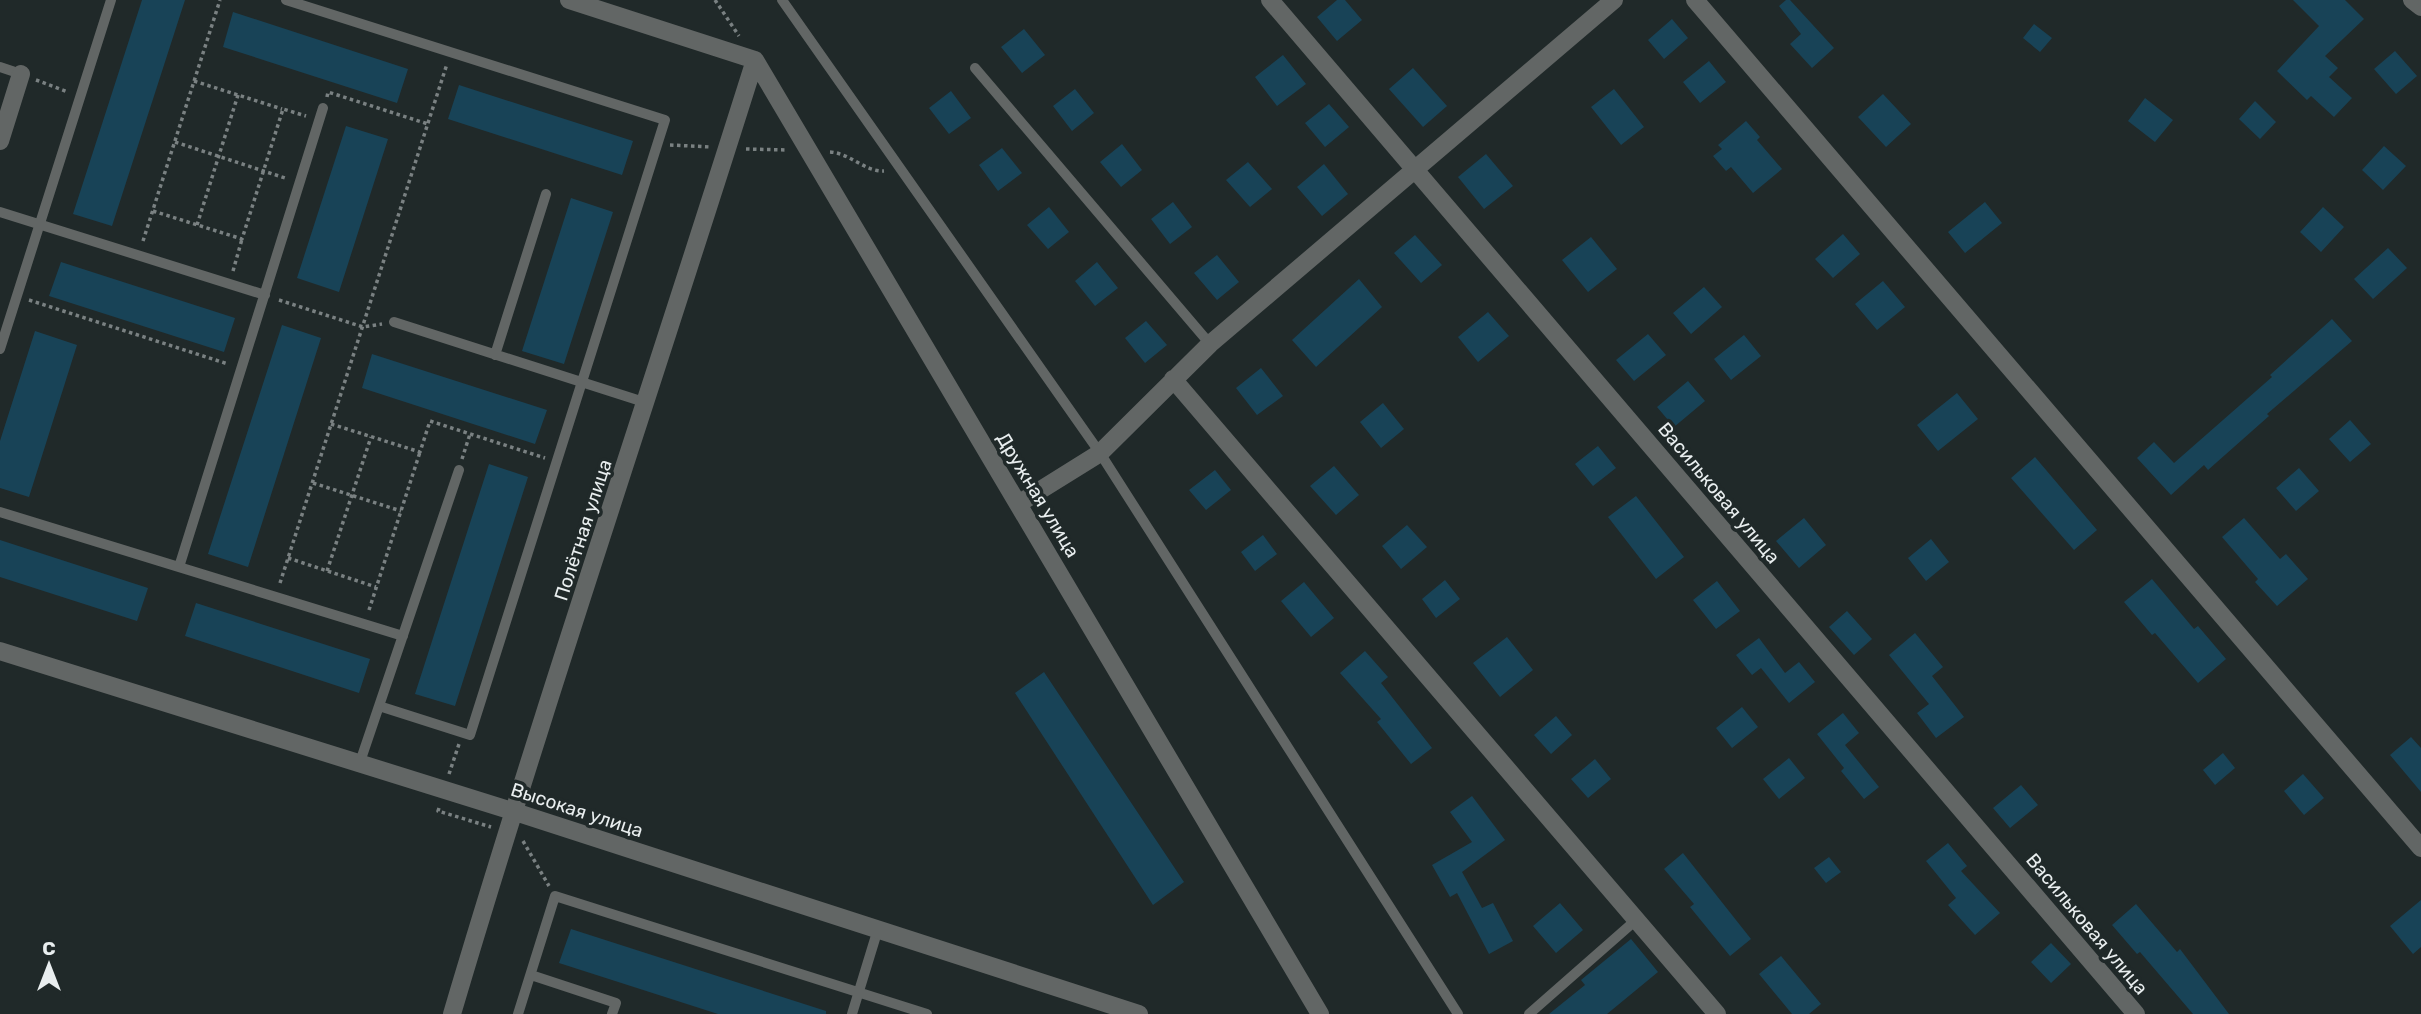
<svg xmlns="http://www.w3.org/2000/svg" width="2421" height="1014" viewBox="0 0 2421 1014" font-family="Rubik,sans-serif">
	<rect width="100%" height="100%" fill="#202929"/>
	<path fill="#184357" d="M142,0H185L112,226L73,214Z
		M1337,0H1345L1362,20L1337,41L1317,17Z
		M1786,0H1790L1834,48L1812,68L1790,44L1801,34L1779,6Z
		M2293,0H2345L2364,19L2325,56L2338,68L2329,77L2352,98L2334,117L2311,96L2307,100L2277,71L2319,26Z
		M233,12L408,69L397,103L223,47Z
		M1672,19L1688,38L1664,59L1648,40Z
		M2034,24L2052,38L2040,52L2023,38Z
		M1024,29L1045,55L1022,73L1001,47Z
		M2395,51L2417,76L2396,94L2374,69Z
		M1283,55L1306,84L1277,106L1255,77Z
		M1709,61L1726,82L1700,103L1683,82Z
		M1413,68L1447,106L1423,127L1389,89Z
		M459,85L633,141L622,175L448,119Z
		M1075,89L1094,113L1072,131L1053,106Z
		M1614,89L1644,127L1621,145L1591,107Z
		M951,91L971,118L949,134L929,108Z
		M1883,94L1911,124L1886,147L1858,117Z
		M2145,98L2173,120L2155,142L2128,121Z
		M2255,101L2276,122L2260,139L2239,119Z
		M1329,104L1349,127L1325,147L1305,123Z
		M1746,121L1760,137L1757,140L1782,169L1753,193L1731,167L1726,171L1713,156L1722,149L1718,145Z
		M346,126L388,139L339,292L297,278Z
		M1122,144L1142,170L1121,187L1100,162Z
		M2384,146L2406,166L2383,190L2362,170Z
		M1002,148L1022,173L998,191L979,165Z
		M1486,154L1513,186L1484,209L1458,177Z
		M1248,162L1272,189L1250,207L1226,180Z
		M1324,164L1348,194L1322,216L1297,187Z
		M571,198L613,212L564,364L522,351Z
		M1173,202L1192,227L1170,244L1151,219Z
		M1985,202L2002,223L1965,253L1948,232Z
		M1049,207L1069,232L1048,249L1027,225Z
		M2323,207L2344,227L2321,252L2300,232Z
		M1843,234L1860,254L1833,278L1815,259Z
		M1415,235L1442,265L1421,283L1394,253Z
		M1591,237L1617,269L1588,292L1562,260Z
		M2388,248L2407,268L2373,299L2354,279Z
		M1217,255L1239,282L1217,300L1194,273Z
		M61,262L235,318L224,352L49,296Z
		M1097,262L1118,288L1095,306L1075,281Z
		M1359,279L1382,307L1316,367L1292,340Z
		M1883,281L1905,307L1877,330L1855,304Z
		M1704,287L1722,307L1691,334L1673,313Z
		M1488,312L1509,336L1478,362L1458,337Z
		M2332,319L2352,341L2267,414L2269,416L2208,470L2204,465L2171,495L2137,458L2154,442L2174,463L2272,377L2270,375Z
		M1146,321L1167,345L1145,363L1125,338Z
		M282,325L321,338L248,567L208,554Z
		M35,331L77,345L29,497L0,488V441Z
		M1648,334L1666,355L1634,381L1616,360Z
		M1744,335L1761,356L1731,380L1714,359Z
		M372,354L547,410L535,444L362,388Z
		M1261,368L1283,396L1257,415L1236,388Z
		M1688,381L1705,401L1674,427L1657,407Z
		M1957,393L1978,419L1938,451L1917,425Z
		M1383,403L1404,429L1381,448L1360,422Z
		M2350,420L2371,444L2350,462L2329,439Z
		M1598,446L1616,468L1593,486L1575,464Z
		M2035,457L2097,530L2074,550L2011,478Z
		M489,464L528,477L455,706L415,694Z
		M1334,466L1359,495L1336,515L1310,486Z
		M2299,468L2319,491L2296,511L2276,488Z
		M1215,470L1231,490L1206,510L1189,490Z
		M1636,496L1684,557L1656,579L1608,517Z
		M1804,518L1826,545L1799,568L1776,541Z
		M2244,518L2280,559L2286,554L2308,579L2277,606L2255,582L2258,579L2222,537Z
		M1407,525L1427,547L1401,569L1382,546Z
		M1263,535L1277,554L1255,571L1241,552Z
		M1931,539L1949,562L1926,581L1908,558Z
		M0,540L148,588L137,621L0,577Z
		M2152,579L2194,629L2198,626L2226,659L2198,683L2155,633L2152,635L2124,602Z
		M1445,580L1460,599L1436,618L1422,599Z
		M1717,581L1740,611L1716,629L1693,600Z
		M1304,582L1334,618L1311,637L1281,601Z
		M196,603L370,659L359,693L185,636Z
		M1847,611L1872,639L1854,655L1829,627Z
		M1915,633L1943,667L1932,676L1964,717L1936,738L1917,713L1929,704L1889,655Z
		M1507,637L1533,670L1500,697L1473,663Z
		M1759,638L1785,673L1799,662L1815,682L1789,703L1761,668L1752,675L1736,655Z
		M1365,651L1388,677L1381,683L1432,748L1411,764L1377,722L1381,719L1340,673Z
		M1044,672L1184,882L1153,905L1015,693Z
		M1742,707L1758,727L1732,748L1716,728Z
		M1843,713L1859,733L1845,745L1879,787L1864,799L1841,771L1844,768L1817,734Z
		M1556,716L1572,735L1551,754L1534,735Z
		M2411,737L2421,748V792L2390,755Z
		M2223,753L2235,768L2215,785L2203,770Z
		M1789,758L1805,778L1779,799L1763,779Z
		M1595,759L1611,779L1588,798L1571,779Z
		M2303,774L2324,798L2304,815L2284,791Z
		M2021,785L2038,805L2010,828L1993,808Z
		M1472,796L1505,840L1462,872L1482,908L1493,903L1513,941L1489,954L1457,893L1450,897L1432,865L1472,842L1450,812Z
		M1948,843L1967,866L1961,871L2000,913L1975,935L1948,905L1956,898L1926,861Z
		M1683,853L1751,939L1730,956L1690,907L1694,904L1664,869Z
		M1829,857L1841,872L1826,883L1814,868Z
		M2421,900V947L2413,954L2390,926Z
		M1560,903L1583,930L1556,953L1533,926Z
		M2136,904L2177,952L2180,949L2229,1014H2193L2140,952L2137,954L2112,925Z
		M571,929L826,1011V1014H718L559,963Z
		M1631,939L1658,972L1607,1014H1549L1585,985L1581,980Z
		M2051,943L2071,964L2051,983L2031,962Z
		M1781,956L1821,1004L1809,1014H1792L1759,974Z"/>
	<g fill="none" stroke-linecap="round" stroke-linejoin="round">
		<path stroke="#7a8182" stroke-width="3.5" stroke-dasharray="3.5 3.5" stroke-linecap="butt" d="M715,0L739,36
			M36,80L68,92
			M194,81L282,109
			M327,97L328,92L428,124
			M175,142L288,179
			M670,145L711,147
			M746,149L788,150
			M830,152C850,153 865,172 884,171
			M153,211L242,239L283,109L306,116
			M197,225L238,95
			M143,241L220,0
			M233,271L242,239
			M29,300L228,364
			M279,300L363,327L382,324
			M331,424L420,452L430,421L545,458
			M462,459L470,434
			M313,483L401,511
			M288,558L376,587
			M327,571L371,437
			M280,583L447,64
			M369,610L420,452
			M449,774L459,744
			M439,808L438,811L491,827
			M523,841L549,886"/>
		<path stroke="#626665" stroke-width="10" d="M286,0L665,120L470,735L379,706
			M782,0L1100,453L1458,1014
			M0,67L21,74
			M975,68L1210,344
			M0,212L265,295
			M394,322L647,403
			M0,349L111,0
			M495,355L546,194
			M0,512L403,636
			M179,567L323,108
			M360,762L459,470
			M531,975L616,1003L612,1014
			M518,1014L555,896L927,1014
			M852,1014L878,929
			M1529,1014L1636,920"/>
		<path stroke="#626665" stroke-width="18" d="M569,0L755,60
			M1270,0L2136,1014
			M1695,0L2421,848
			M2412,0L2421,7
			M755,60L1320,1014
			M0,141L21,74
			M1173,379L1717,1014
			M1018,504L1100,453L1210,344L1614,0
			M0,651L512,811L1139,1014
			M452,1014C547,694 655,378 755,60"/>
	</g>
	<g text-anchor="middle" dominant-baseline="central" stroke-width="7" stroke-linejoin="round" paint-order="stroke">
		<g font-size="19" fill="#e9eeef" stroke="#202929">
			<text transform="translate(1719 493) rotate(50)">Васильковая улица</text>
			<text transform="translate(1038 495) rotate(59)">Дружная улица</text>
			<text transform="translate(583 530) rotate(-72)">Полётная улица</text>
			<text transform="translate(577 810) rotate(18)">Высокая улица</text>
			<text transform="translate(2087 924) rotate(50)">Васильковая улица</text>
		</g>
	</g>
	<g transform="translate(49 965)" stroke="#202929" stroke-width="5" paint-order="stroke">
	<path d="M0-5L12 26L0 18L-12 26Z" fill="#e9eeef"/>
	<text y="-10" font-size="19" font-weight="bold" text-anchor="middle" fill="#e9eeef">С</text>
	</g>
</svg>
